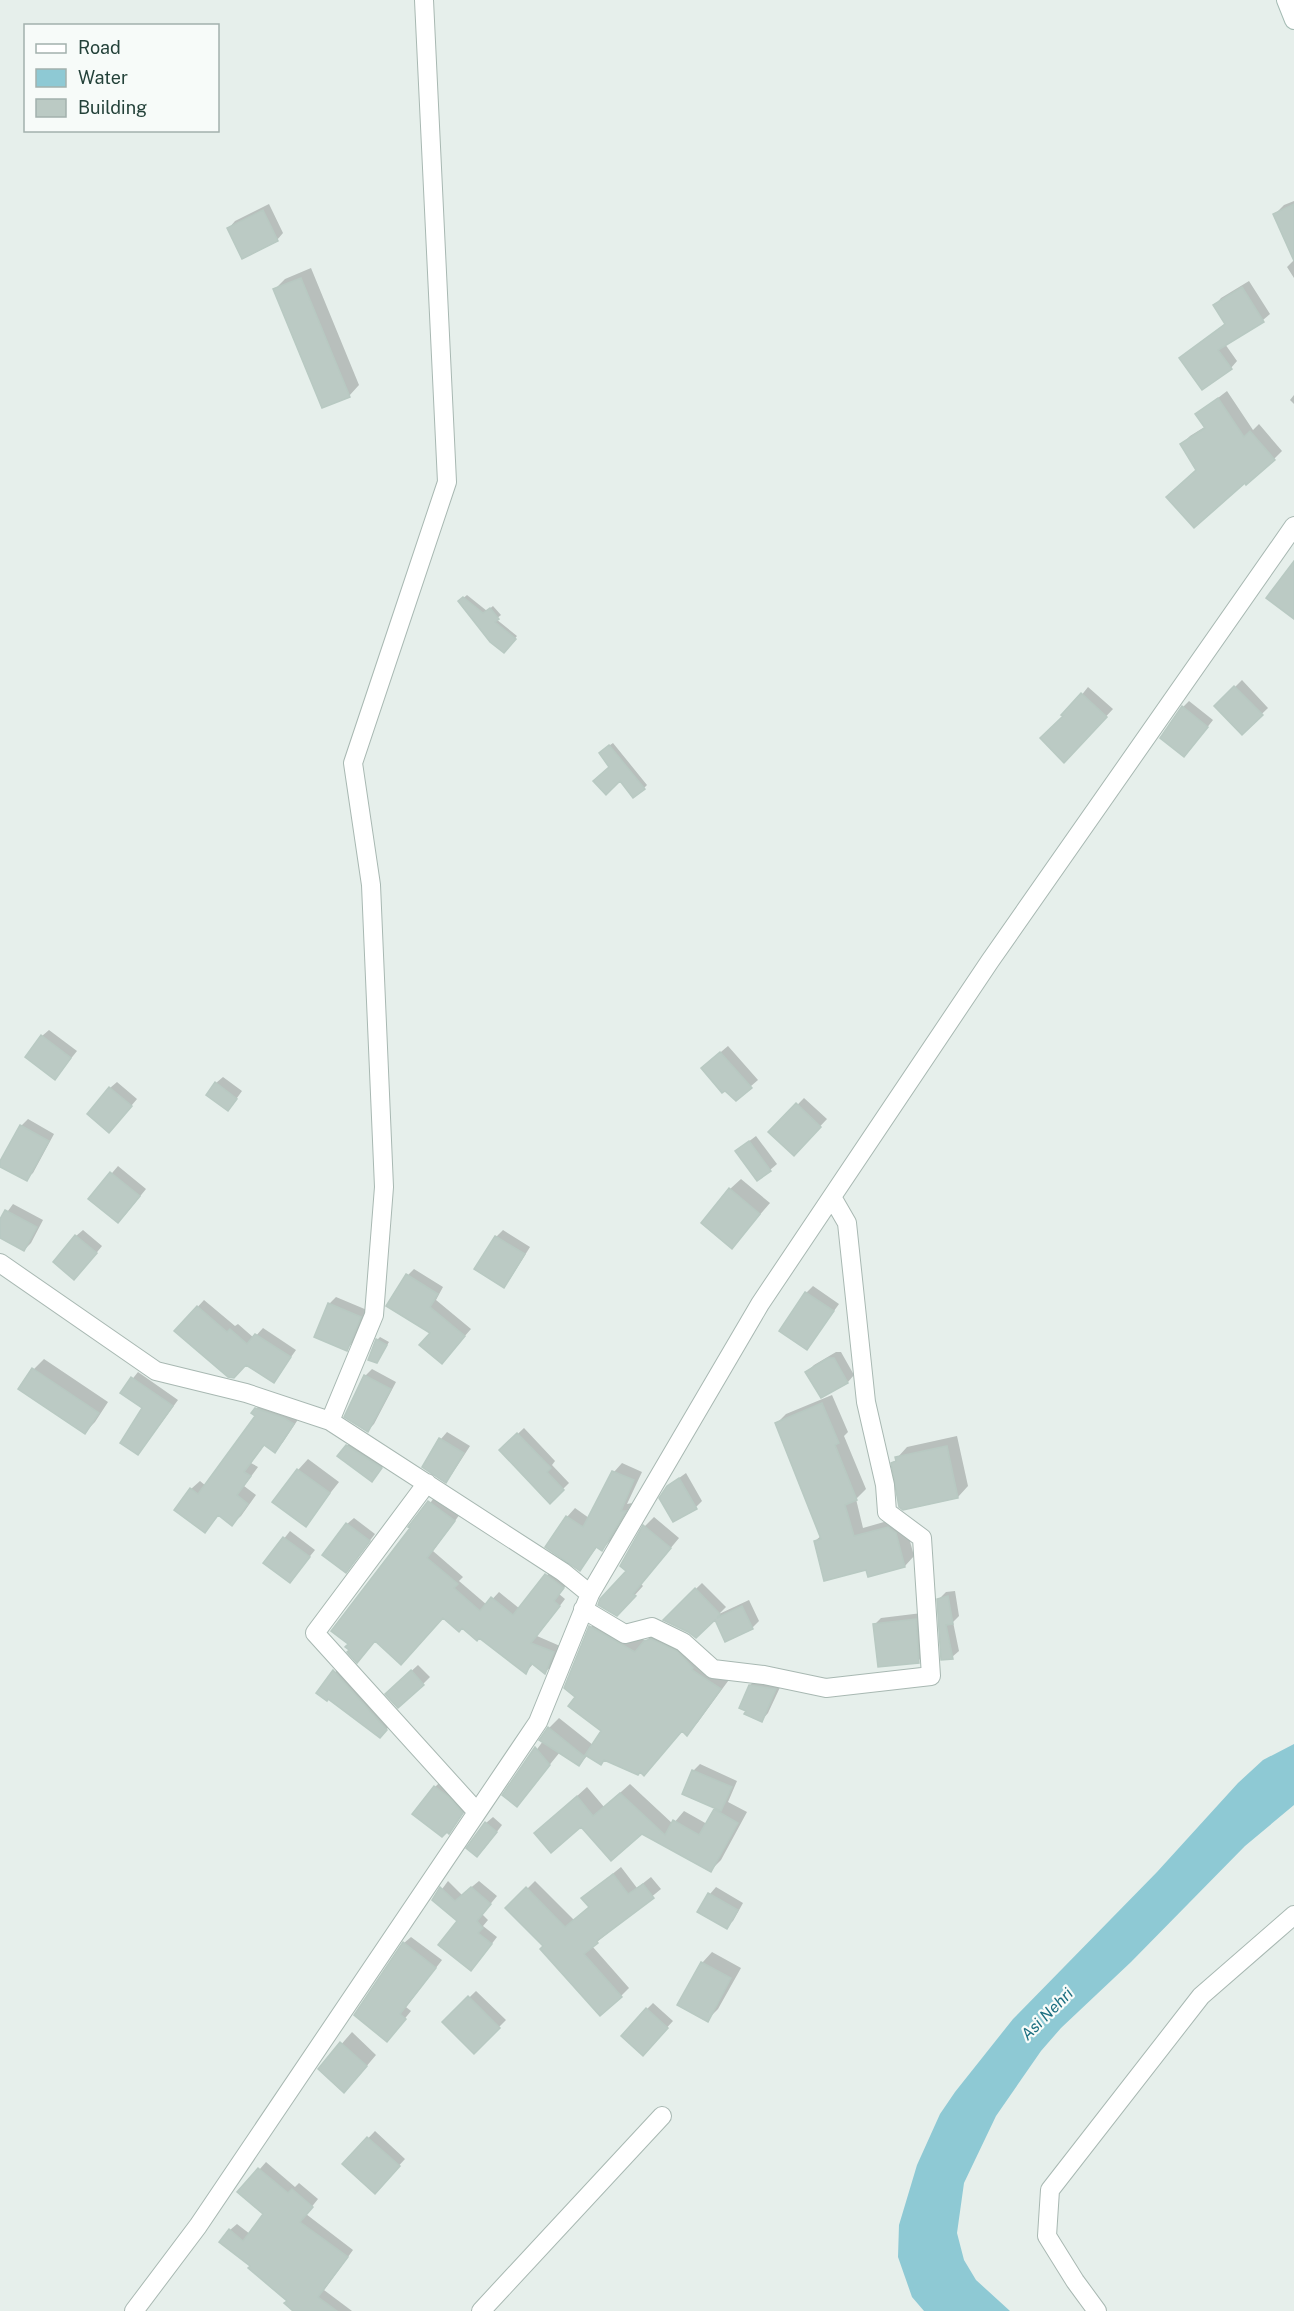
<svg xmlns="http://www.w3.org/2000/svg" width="1294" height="2311" viewBox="0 0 1294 2311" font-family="'Public Sans',sans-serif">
	<rect width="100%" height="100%" fill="#e6efeb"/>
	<path fill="#8ec9d4" d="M1294,1744V1805L1245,1846L1131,1962L1061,2028L1041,2051L996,2116L964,2183L957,2233L964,2260L976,2280L1010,2311H924L912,2297L898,2257L899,2225L917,2165L940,2114L955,2092L1013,2019L1157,1872L1238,1783L1263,1760Z"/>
	<path fill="#0003" d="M1294,201V258L1275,214L1284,205Z
		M269,204L283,233L277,240L229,228L235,221Z
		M1294,260V278L1287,267Z
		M311,268L359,385L349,396L275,289L285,279Z
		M1249,281L1270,314L1263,320L1225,344L1237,361L1231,368L1181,358L1226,323L1215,305L1221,298Z
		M1227,391L1253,430L1259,424L1282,451L1274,459L1198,469L1182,444L1190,436L1206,426L1197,414Z
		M1294,395V404L1290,400Z
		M467,595L487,611L493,606L501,615L496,619L517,636L507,648L460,601Z
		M1242,680L1268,708L1242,733L1216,706Z
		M1088,687L1113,709L1071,754L1065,716Z
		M1189,701L1213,720L1191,748L1183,707Z
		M613,743L647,785L644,788L611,767L603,750Z
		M49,1030L77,1051L61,1071L42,1036Z
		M728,1046L758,1080L736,1099L709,1062Z
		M223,1077L242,1091L234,1102L216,1083Z
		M117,1082L137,1099L116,1124L110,1088Z
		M804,1098L827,1119L794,1154L771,1132Z
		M28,1119L54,1134L33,1173L26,1179L0,1165L21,1126Z
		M756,1136L777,1164L770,1170L744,1145Z
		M118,1166L146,1189L125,1215L90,1199Z
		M741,1179L770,1203L732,1247L730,1189Z
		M13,1204L43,1220L31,1243L24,1250L0,1237V1222Z
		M83,1230L102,1246L81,1272L76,1236Z
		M503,1230L530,1247L510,1279L503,1286L476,1269L496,1237Z
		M414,1269L443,1287L436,1300L471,1329L442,1362L408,1275Z
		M813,1286L839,1304L807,1348L806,1293Z
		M336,1297L367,1310L353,1342L347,1349L329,1304Z
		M204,1300L235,1326L238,1324L254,1338L263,1328L296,1350L274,1381L246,1363L176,1331Z
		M380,1337L389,1342L377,1362V1340Z
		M836,1352H841L854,1375L848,1382L821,1396L807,1372L814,1365Z
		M44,1359L108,1402L95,1422L85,1432L21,1389L34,1369Z
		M372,1369L396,1382L374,1424L368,1430L365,1376Z
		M138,1372L178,1400L153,1434L144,1408L122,1392Z
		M832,1395L848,1432L844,1436L866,1489L856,1499L863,1528L898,1518L905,1523L914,1556L905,1566L869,1575L867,1568L815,1541L822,1535L777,1423L786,1414Z
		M264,1400L301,1415L283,1442L275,1451L265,1444L251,1463L258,1467L244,1486L256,1495L241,1516L232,1524L220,1514L205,1531L191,1489L200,1481L206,1486L257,1416L256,1409Z
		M524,1428L555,1461L552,1465L569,1483L550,1502L501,1450Z
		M447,1432L470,1446L452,1474L446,1481L424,1467L441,1439Z
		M957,1436L968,1486L958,1497L904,1508L893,1463L897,1458L907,1447Z
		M354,1439L387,1461L372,1480L347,1446Z
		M308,1459L339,1482L305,1525L298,1470Z
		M622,1463L642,1472L627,1504L632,1503L610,1541L602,1549L598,1546L580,1569L567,1517L575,1508L589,1518L614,1472Z
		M686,1473L702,1501L696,1507L668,1486Z
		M436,1495L460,1514L433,1551L463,1577L459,1581L487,1605L499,1592L520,1609L553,1568L570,1580L559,1594L565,1599L537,1636L560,1646L552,1666L545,1672L534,1663L526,1672L479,1637L462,1626L459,1630L412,1528Z
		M654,1517L679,1538L641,1584L643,1586L626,1605L628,1570L622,1565L645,1526Z
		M354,1518L375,1534L352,1564L347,1524Z
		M290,1531L315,1550L290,1581L265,1563Z
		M702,1583L726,1607L719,1614L749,1600L759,1621L752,1628L726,1640L715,1617L665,1619Z
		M955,1591L959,1616L953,1622L959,1651L952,1657L939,1599L946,1592Z
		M922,1613L925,1654L918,1661L874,1625L881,1618Z
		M602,1615L646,1641L657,1630L731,1677L698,1722L687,1734L683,1730L655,1762L640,1770L606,1759L601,1763L588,1755L579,1764L560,1752L517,1805L504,1795L543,1741L549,1728L559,1718L593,1745L603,1731L577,1696L566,1688L591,1627Z
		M341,1665L393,1722L386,1730L318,1693Z
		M418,1665L430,1677L423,1684L394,1687Z
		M757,1679L782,1683L768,1713L762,1720L750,1685Z
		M700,1764L737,1781L728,1802L747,1812L721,1860L711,1870L642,1832L581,1825L536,1833L587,1787L604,1807L630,1784L673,1824L684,1811L707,1824L717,1807L693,1771Z
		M442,1780L469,1806L449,1832L435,1787Z
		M493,1817L502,1825L484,1849L486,1823Z
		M621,1867L637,1888L651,1877L661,1889L592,1946L629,1988L621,1996L545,1946L508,1908L535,1881L574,1920L590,1907L583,1898Z
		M448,1881L462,1895L479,1881L497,1896L482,1914L488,1920L483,1926L497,1937L477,1963L459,1921L434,1900Z
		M716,1887L743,1903L733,1921L726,1927L699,1911L710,1894Z
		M411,1937L442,1960L406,2007L411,2011L393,2033L404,1943Z
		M712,1952L741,1968L718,2009L707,2020L702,1963Z
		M476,1991L506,2020L474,2052L444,2022Z
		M653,2003L673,2021L649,2047L647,2009Z
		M352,2032L376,2055L354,2081L320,2069Z
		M375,2131L405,2159L381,2185L344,2164Z
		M266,2162L295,2187L299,2183L318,2199L306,2214L353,2250L324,2290L352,2311H296L289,2300L252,2266L230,2230L237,2224L250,2234L265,2214L240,2192Z"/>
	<path fill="#bbcac4" stroke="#b8c9c2" stroke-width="1.5" d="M1294,204V261L1273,214Z
		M263,210L278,241L242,259L227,228Z
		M301,278L350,397L322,408L273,289Z
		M1242,287L1264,322L1218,350L1232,369L1202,390L1179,358L1225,324L1213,305Z
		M1218,398L1244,437L1250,431L1275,460L1246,485L1245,483L1194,528L1166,497L1196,470L1180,444L1205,428L1195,414Z
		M1294,561V619L1266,598Z
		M463,597L483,613L490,608L499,619L495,622L516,639L504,653L490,642L458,601Z
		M1234,686L1263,715L1242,735L1214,706Z
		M1081,693L1107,717L1064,763L1040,738L1063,716L1061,715Z
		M1182,706L1208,727L1184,757L1160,738Z
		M609,745L645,789L633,798L620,781L606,795L593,781L609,767L599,753Z
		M41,1035L71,1058L55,1080L25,1057Z
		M720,1052L752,1088L736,1101L725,1091L722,1093L701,1068Z
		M215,1082L237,1099L228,1111L206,1095Z
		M109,1087L132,1106L109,1133L87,1114Z
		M796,1103L821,1127L794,1156L768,1132Z
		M20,1125L49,1141L27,1181L0,1167V1161Z
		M749,1141L771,1171L757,1181L735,1151Z
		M110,1172L140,1196L118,1223L88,1199Z
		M729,1188L760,1214L732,1249L701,1223Z
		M5,1210L37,1227L24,1251L0,1238V1219Z
		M75,1235L97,1253L74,1280L53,1262Z
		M495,1236L525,1254L504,1288L474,1269Z
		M406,1274L438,1294L430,1307L465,1336L442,1364L419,1345L430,1333L386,1306Z
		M805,1292L834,1311L807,1350L779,1331Z
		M328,1303L361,1317L347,1351L314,1337Z
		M197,1306L227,1332L230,1329L247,1344L255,1334L291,1357L274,1383L246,1365L234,1378L228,1377L174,1331Z
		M376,1339L387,1345L377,1363L368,1360Z
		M828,1358H834L848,1383L821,1398L805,1372Z
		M32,1368L99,1413L85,1434L18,1389Z
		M364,1375L391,1389L368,1432L344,1417Z
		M131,1377L173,1406L138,1455L120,1443L142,1408L120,1393Z
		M822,1403L839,1443L835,1445L857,1500L845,1505L854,1536L888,1527L896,1533L905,1567L868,1577L866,1570L824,1581L814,1541L821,1539L775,1423Z
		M255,1408L284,1418L294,1424L275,1453L264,1445L244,1472L251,1476L237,1495L248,1504L232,1526L218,1515L205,1533L174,1510L190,1488L198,1494L255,1416L251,1413Z
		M517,1433L551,1468L547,1472L564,1490L550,1504L499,1450Z
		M439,1438L464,1453L446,1483L422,1467Z
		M346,1445L382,1468L372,1482L337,1456Z
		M947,1446L958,1498L903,1510L899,1507L891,1463L896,1461L895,1457Z
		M297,1469L330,1493L306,1527L272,1502Z
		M612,1471L634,1480L621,1511H626L602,1551L596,1547L580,1571L545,1547L566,1516L583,1527Z
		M679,1478L697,1509L673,1522L659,1498L667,1486Z
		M428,1501L455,1521L427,1558L458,1584L454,1588L480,1611L491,1597L513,1615L545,1574L564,1588L554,1601L560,1606L531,1643L554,1652L545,1674L531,1663L526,1674L479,1638L477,1641L462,1628L459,1632L443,1618L401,1665L375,1641L357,1663L347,1652L349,1650L345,1647L348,1644L331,1631L410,1528L408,1527Z
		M346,1523L370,1541L346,1573L322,1555Z
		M643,1525L671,1548L633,1594L636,1596L617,1616L598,1605L600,1599L626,1571L620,1566Z
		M283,1537L310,1557L290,1583L263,1563Z
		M695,1588L720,1614L717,1618L742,1606L753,1629L725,1642L715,1620L696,1638L688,1632L663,1620Z
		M948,1596L953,1624L946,1625L953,1659L941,1660L937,1599Z
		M916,1619L919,1663L878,1667L873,1624Z
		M589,1626L635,1652L644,1641L651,1639L677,1651L693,1668L692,1670L721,1689L687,1736L682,1731L644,1776L640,1772L638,1775L604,1760L601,1765L585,1755L601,1731L568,1706L575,1697L564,1688Z
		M333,1670L387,1730L380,1738L328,1699L327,1701L316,1693Z
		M411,1670L424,1685L398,1708L385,1694Z
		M749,1685L776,1689L762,1722L744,1714L746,1711L739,1708Z
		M548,1727L585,1757L579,1766L539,1740Z
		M535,1747L550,1765L517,1807L502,1795Z
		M692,1770L732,1787L721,1811L682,1794Z
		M434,1786L449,1797L463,1813L449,1834L447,1832L442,1837L412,1814Z
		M620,1793L665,1835L673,1820L699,1835L714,1809L738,1823L711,1872L642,1834L611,1861L581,1827L551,1853L534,1833L577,1796L593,1816Z
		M485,1822L497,1832L477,1857L466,1848Z
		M613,1874L628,1894L643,1884L654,1898L597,1941L598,1943L584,1954L622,1997L600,2016L540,1949L543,1946L505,1908L526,1887L565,1927L589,1907L581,1898Z
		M440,1887L455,1901L471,1887L491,1904L477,1921L483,1928L478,1933L492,1944L471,1971L438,1945L457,1921L432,1900Z
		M708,1893L738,1910L727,1929L697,1912Z
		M403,1942L436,1968L400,2014L406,2019L387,2042L354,2015Z
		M701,1962L731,1978L708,2022L677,2005Z
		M468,1996L500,2028L474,2054L442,2022Z
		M646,2008L668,2028L643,2056L621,2036Z
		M340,2042L367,2066L344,2093L318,2069Z
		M367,2137L400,2166L375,2194L342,2164Z
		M258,2168L288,2193L292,2189L313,2207L300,2222L348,2257L318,2297L337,2311H293L284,2303L287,2301L248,2268L250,2266L219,2242L229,2229L243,2241L263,2214L237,2192Z"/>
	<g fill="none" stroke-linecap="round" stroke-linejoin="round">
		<g stroke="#a8b8b2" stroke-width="20">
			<path id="street" d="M0,1263L156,1371L246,1393L330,1421L563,1572L590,1594
				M330,1421L374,1315L384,1187L371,885L353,763L447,482L424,0
				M427,1483L315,1633L477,1812
				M583,1609L625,1634L652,1627L683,1642L713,1669L764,1675L826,1688L931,1676L922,1538L887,1512L885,1485L866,1402L847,1223L832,1197
				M134,2311L198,2226L538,1722L590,1594L760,1304L990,961L1294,526
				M481,2311L662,2116
				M1097,2311L1075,2281L1047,2236L1050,2190L1201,1996L1294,1915"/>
		</g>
		<g stroke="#a4bbb3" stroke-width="20">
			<path id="secondary" d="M1286,0L1294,20"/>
		</g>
		<use href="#street" stroke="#fff" stroke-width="18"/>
		<use href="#secondary" stroke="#fff" stroke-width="18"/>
	</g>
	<g text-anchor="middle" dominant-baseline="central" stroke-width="4.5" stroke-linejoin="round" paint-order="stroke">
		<g font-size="16" font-style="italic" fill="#1c6f80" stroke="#f7fbf9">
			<text transform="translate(1047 2014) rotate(-45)">Asi Nehri</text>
		</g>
	</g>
	<rect x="24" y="24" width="195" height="108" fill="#f7fbf9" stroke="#a3b1ad" stroke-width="1.5"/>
	<rect x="36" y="44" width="30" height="9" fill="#ffffff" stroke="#a3b1ad" stroke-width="1.5"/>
	<text x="78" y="54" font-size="18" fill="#24423a">Road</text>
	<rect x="36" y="69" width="30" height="18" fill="#8ec9d4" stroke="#a3b1ad" stroke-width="1.5"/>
	<text x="78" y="84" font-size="18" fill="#24423a">Water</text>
	<rect x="36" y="99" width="30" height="18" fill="#bbcac4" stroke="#a3b1ad" stroke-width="1.5"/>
	<text x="78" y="114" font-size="18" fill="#24423a">Building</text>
</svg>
